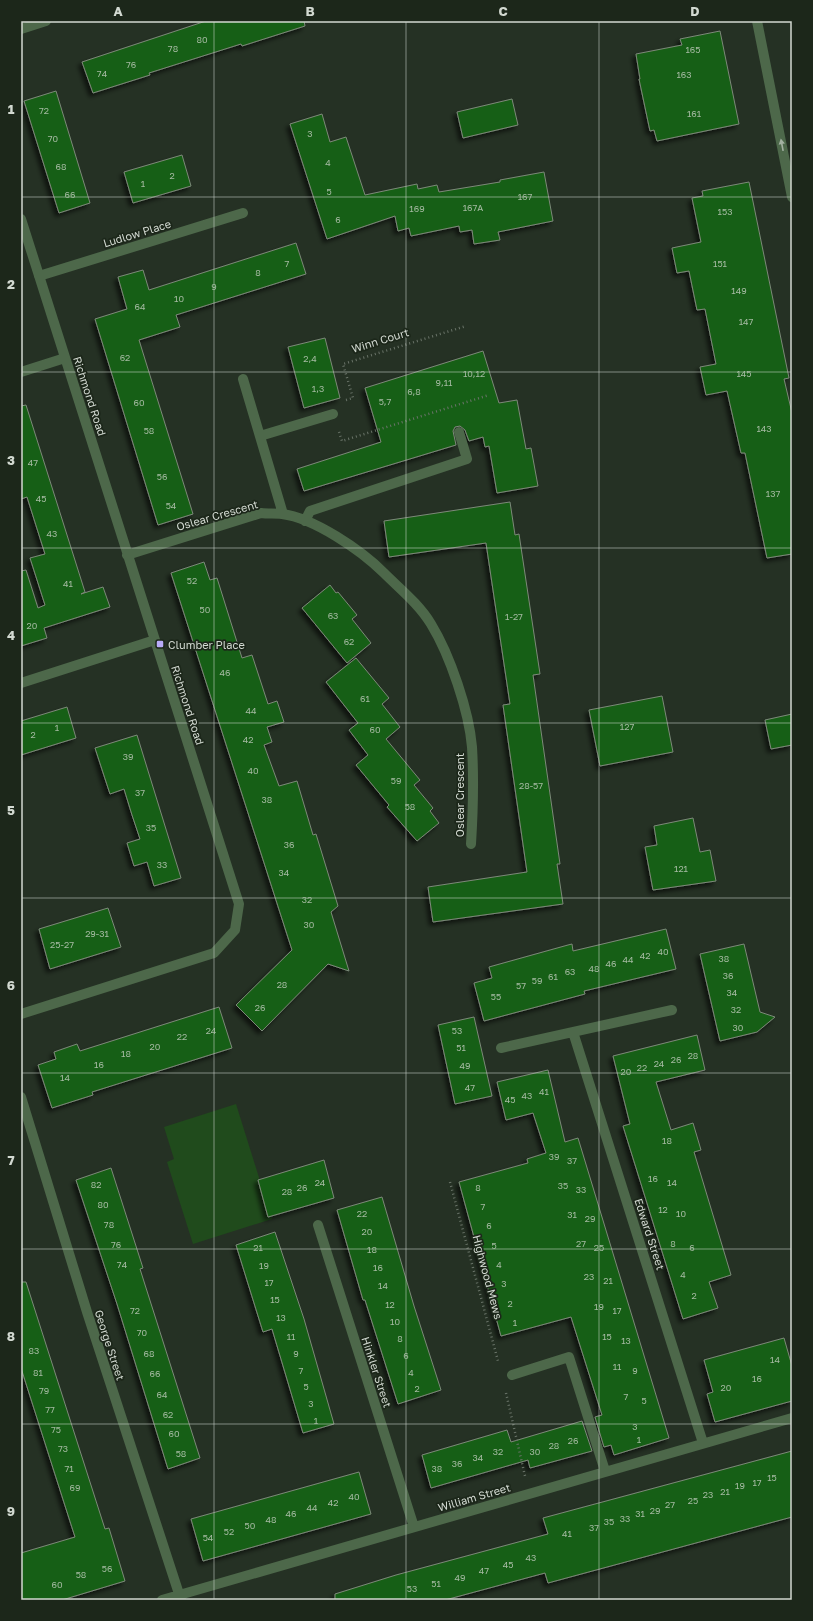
<svg xmlns="http://www.w3.org/2000/svg" width="813" height="1621" viewBox="0 0 813 1621" font-family="'Golos Text',sans-serif">
	<defs>
		<filter id="shadow"><feDropShadow dx="-3.5" dy="3.5" stdDeviation="2" flood-color="#0009"/></filter>
	</defs>
	<rect width="100%" height="100%" fill="#253124"/>
	<path fill="#204b1c" d="M236,1104L272,1219L193,1244L167,1162L174,1159L164,1127Z"/>
	<path fill="#195e12" stroke="#7c897a" filter="url(#shadow)" d="M206,21H304L305,26L242,46L241,44L149,73L150,75L93,93L82,62Z
		M720,31L739,124L657,141L654,130L650,131L639,79H640L636,54L682,45L680,39Z
		M56,91L90,203L59,213L24,101Z
		M512,99L518,125L463,138L457,112Z
		M322,114L330,142L346,137L365,195L417,184L418,189L437,185L439,192L500,182V180L544,172L553,221L498,232L500,240L474,244L472,230L460,232L459,226L411,236L409,228L398,231L395,216L327,239L290,124Z
		M182,155L191,186L133,203L124,172Z
		M749,182L789,378L784,379L792,413V554L767,558L745,453H741L727,391L706,395L700,367L716,364L705,309L697,310L689,271L677,273L672,248L701,242L692,198L703,196L702,191Z
		M296,243L306,274L176,315L180,327L139,340L193,514L158,525L95,319L127,309L118,277L143,270L149,290Z
		M325,338L340,398L304,408L288,347Z
		M483,351L499,403L517,400L526,449L531,448L538,486L497,493L489,446L485,447L483,437L469,441L465,430L460,426L455,427L453,431L456,445L304,491L297,469L381,442L365,388Z
		M26,405L85,592L81,594L103,587L110,607L44,628L47,638L21,646V571L26,570L38,608L45,605L30,558L45,554L27,497L21,499V406Z
		M510,502L515,535L519,534L540,674L533,675L560,864H557L563,904L433,922L428,887L527,872L503,705L510,704L486,543L389,557L384,521Z
		M204,562L210,580L217,578L242,658L252,655L268,704L277,701L284,722L267,727L272,742L264,745L279,786L297,781L313,835L316,834L338,906L331,912L349,971L328,964L262,1031L236,1005L292,950L171,573Z
		M330,585L336,593L338,592L357,615L352,619L371,643L347,663L302,608Z
		M356,658L389,698L382,704L400,727L386,739L420,780L414,785L433,808L430,811L439,823L417,841L387,807L389,805L356,765L368,755L349,730L358,723L326,682Z
		M662,696L673,752L600,766L589,710Z
		M67,707L76,738L21,755V721Z
		M792,714V745L771,749L765,720Z
		M137,735L181,878L154,886L147,862L134,866L127,843L140,839L132,815L124,789L110,794L95,748Z
		M693,818L700,852L710,850L716,881L653,890L645,847L657,845L654,826Z
		M108,908L121,947L50,969L39,929Z
		M666,929L676,969L584,991L585,994L484,1021L474,983L492,978L489,967L568,945L572,944L573,951Z
		M744,944L760,1012L775,1017L757,1032L720,1041L700,954Z
		M219,1007L232,1048L92,1092L93,1095L52,1108L38,1065L56,1059L54,1052L77,1044L80,1051Z
		M474,1017L492,1096L455,1104L438,1025Z
		M697,1035L705,1070L656,1082L671,1130L693,1123L701,1150L694,1152L731,1275L709,1282L718,1308L683,1319L623,1126L630,1124L613,1056Z
		M548,1070L565,1142L578,1138L669,1438L614,1455L611,1445L604,1447L595,1417L602,1415L571,1317L501,1336L459,1182L528,1163L527,1159L546,1153L533,1113L506,1120L497,1082Z
		M324,1160L334,1198L268,1217L258,1180Z
		M111,1168L143,1268L140,1269L200,1458L168,1469L117,1304L76,1180Z
		M382,1197L414,1306L441,1390L398,1404L365,1300H363L337,1210Z
		M275,1232L304,1319L334,1424L303,1433L272,1329L263,1332L236,1245Z
		M21,1282H26L105,1529L109,1528L125,1581L62,1600H21V1553L75,1537L21,1368Z
		M784,1338L792,1366V1401L715,1422L707,1394L713,1392L704,1360Z
		M582,1421L592,1451L530,1468L528,1460L431,1488L422,1455L507,1430L511,1442Z
		M792,1451V1517L548,1583L545,1573L445,1600H335V1594L396,1575L548,1534L543,1518Z
		M359,1472L371,1514L203,1561L191,1519Z"/>
	<g fill="none" stroke-linecap="round" stroke-linejoin="round">
		<path stroke="#697368" stroke-width="2.5" stroke-dasharray="1 3" stroke-linecap="butt" d="M346,400L353,398L343,364L466,326
			M339,432L342,441L489,395
			M450,1182L498,1361
			M506,1393L525,1476"/>
		<path stroke="#4d684a" stroke-width="10" d="M757,21L792,197
			M21,29L46,21
			M21,219L239,904L235,930L214,953L21,1014
			M39,276L243,213
			M21,372L65,358
			M243,379L283,514
			M260,436L333,414
			M305,521L310,511L467,459L459,432
			M127,555L261,513C268,514 276,513 282,514C314,518 361,550 384,573C400,589 419,604 431,624C450,655 469,711 472,747C474,780 473,812 471,844
			M21,683L155,640
			M573,1032L703,1443
			M501,1048L672,1010
			M21,1097L87,1312L181,1600
			M318,1225L414,1527
			M512,1375L569,1357L605,1471
			M162,1600L792,1418"/>
	</g>
	<defs><path id="oneway-solid" d="M-6-.8H1V-3.2L6.5 0L1 3.2V.8H-6Z"/></defs>
	<use fill="#a3b1a2" href="#oneway-solid" transform="translate(782 145) rotate(-101)"/>
	<path fill="none" stroke="#d2d9d1" stroke-width="1" stroke-opacity="0.55" d="M214,21V1600M406,21V1600M599,21V1600M21,197H792M21,372H792M21,548H792M21,723H792M21,898H792M21,1073H792M21,1249H792M21,1424H792"/>
	<rect fill="#b8abf7" stroke="#1c271a" stroke-width="1.5" x="156" y="640" width="8" height="8" rx="2"/>
	<g text-anchor="middle" dominant-baseline="central" stroke-width="3.5" stroke-linejoin="round" paint-order="stroke">
		<g font-size="9" fill="#a4baa1">
			<text x="202" y="39">80</text>
			<text x="173" y="48">78</text>
			<text x="693" y="49">165</text>
			<text x="131" y="64">76</text>
			<text x="102" y="73">74</text>
			<text x="684" y="74">163</text>
			<text x="44" y="110">72</text>
			<text x="694" y="113">161</text>
			<text x="310" y="133">3</text>
			<text x="53" y="138">70</text>
			<text x="328" y="162">4</text>
			<text x="61" y="166">68</text>
			<text x="172" y="175">2</text>
			<text x="143" y="183">1</text>
			<text x="329" y="191">5</text>
			<text x="70" y="194">66</text>
			<text x="525" y="196">167</text>
			<text x="473" y="207">167A</text>
			<text x="417" y="208">169</text>
			<text x="725" y="211">153</text>
			<text x="338" y="219">6</text>
			<text x="287" y="263">7</text>
			<text x="720" y="263">151</text>
			<text x="258" y="272">8</text>
			<text x="214" y="286">9</text>
			<text x="739" y="290">149</text>
			<text x="179" y="298">10</text>
			<text x="140" y="306">64</text>
			<text x="746" y="321">147</text>
			<text x="125" y="357">62</text>
			<text x="310" y="358">2,4</text>
			<text x="474" y="373">10,12</text>
			<text x="744" y="373">145</text>
			<text x="444" y="382">9,11</text>
			<text x="318" y="388">1,3</text>
			<text x="414" y="391">6,8</text>
			<text x="385" y="401">5,7</text>
			<text x="139" y="402">60</text>
			<text x="764" y="428">143</text>
			<text x="149" y="430">58</text>
			<text x="33" y="462">47</text>
			<text x="162" y="476">56</text>
			<text x="773" y="493">137</text>
			<text x="41" y="498">45</text>
			<text x="171" y="505">54</text>
			<text x="52" y="533">43</text>
			<text x="192" y="580">52</text>
			<text x="68" y="583">41</text>
			<text x="205" y="609">50</text>
			<text x="333" y="615">63</text>
			<text x="514" y="616">1-27</text>
			<text x="32" y="625">20</text>
			<text x="349" y="641">62</text>
			<text x="225" y="672">46</text>
			<text x="365" y="698">61</text>
			<text x="251" y="710">44</text>
			<text x="627" y="726">127</text>
			<text x="57" y="727">1</text>
			<text x="375" y="729">60</text>
			<text x="33" y="734">2</text>
			<text x="248" y="739">42</text>
			<text x="128" y="756">39</text>
			<text x="253" y="770">40</text>
			<text x="396" y="780">59</text>
			<text x="531" y="785">28-57</text>
			<text x="140" y="792">37</text>
			<text x="267" y="799">38</text>
			<text x="410" y="806">58</text>
			<text x="151" y="827">35</text>
			<text x="289" y="844">36</text>
			<text x="162" y="864">33</text>
			<text x="681" y="868">121</text>
			<text x="284" y="872">34</text>
			<text x="307" y="899">32</text>
			<text x="309" y="924">30</text>
			<text x="97" y="933">29-31</text>
			<text x="62" y="944">25-27</text>
			<text x="663" y="951">40</text>
			<text x="645" y="955">42</text>
			<text x="724" y="958">38</text>
			<text x="628" y="959">44</text>
			<text x="611" y="963">46</text>
			<text x="594" y="968">48</text>
			<text x="570" y="971">63</text>
			<text x="728" y="975">36</text>
			<text x="553" y="976">61</text>
			<text x="537" y="980">59</text>
			<text x="282" y="984">28</text>
			<text x="521" y="985">57</text>
			<text x="732" y="992">34</text>
			<text x="496" y="996">55</text>
			<text x="260" y="1007">26</text>
			<text x="736" y="1009">32</text>
			<text x="738" y="1027">30</text>
			<text x="211" y="1030">24</text>
			<text x="457" y="1030">53</text>
			<text x="182" y="1036">22</text>
			<text x="155" y="1046">20</text>
			<text x="461" y="1047">51</text>
			<text x="126" y="1053">18</text>
			<text x="693" y="1055">28</text>
			<text x="676" y="1059">26</text>
			<text x="659" y="1063">24</text>
			<text x="99" y="1064">16</text>
			<text x="465" y="1065">49</text>
			<text x="642" y="1067">22</text>
			<text x="626" y="1071">20</text>
			<text x="65" y="1077">14</text>
			<text x="470" y="1087">47</text>
			<text x="544" y="1091">41</text>
			<text x="527" y="1095">43</text>
			<text x="510" y="1099">45</text>
			<text x="667" y="1140">18</text>
			<text x="554" y="1156">39</text>
			<text x="572" y="1160">37</text>
			<text x="653" y="1178">16</text>
			<text x="320" y="1182">24</text>
			<text x="672" y="1182">14</text>
			<text x="96" y="1184">82</text>
			<text x="563" y="1185">35</text>
			<text x="302" y="1187">26</text>
			<text x="478" y="1187">8</text>
			<text x="581" y="1189">33</text>
			<text x="287" y="1191">28</text>
			<text x="103" y="1204">80</text>
			<text x="483" y="1206">7</text>
			<text x="663" y="1209">12</text>
			<text x="362" y="1213">22</text>
			<text x="681" y="1213">10</text>
			<text x="572" y="1214">31</text>
			<text x="590" y="1218">29</text>
			<text x="109" y="1224">78</text>
			<text x="489" y="1225">6</text>
			<text x="367" y="1231">20</text>
			<text x="581" y="1243">27</text>
			<text x="673" y="1243">8</text>
			<text x="116" y="1244">76</text>
			<text x="494" y="1245">5</text>
			<text x="258" y="1247">21</text>
			<text x="599" y="1247">25</text>
			<text x="692" y="1247">6</text>
			<text x="372" y="1249">18</text>
			<text x="122" y="1264">74</text>
			<text x="499" y="1264">4</text>
			<text x="264" y="1265">19</text>
			<text x="378" y="1267">16</text>
			<text x="683" y="1274">4</text>
			<text x="589" y="1276">23</text>
			<text x="608" y="1280">21</text>
			<text x="269" y="1282">17</text>
			<text x="504" y="1283">3</text>
			<text x="383" y="1285">14</text>
			<text x="694" y="1295">2</text>
			<text x="275" y="1299">15</text>
			<text x="510" y="1303">2</text>
			<text x="390" y="1304">12</text>
			<text x="599" y="1306">19</text>
			<text x="135" y="1310">72</text>
			<text x="617" y="1310">17</text>
			<text x="281" y="1317">13</text>
			<text x="395" y="1321">10</text>
			<text x="515" y="1322">1</text>
			<text x="142" y="1332">70</text>
			<text x="291" y="1336">11</text>
			<text x="607" y="1336">15</text>
			<text x="400" y="1338">8</text>
			<text x="626" y="1340">13</text>
			<text x="34" y="1350">83</text>
			<text x="149" y="1353">68</text>
			<text x="296" y="1353">9</text>
			<text x="406" y="1355">6</text>
			<text x="775" y="1359">14</text>
			<text x="617" y="1366">11</text>
			<text x="301" y="1370">7</text>
			<text x="635" y="1370">9</text>
			<text x="38" y="1372">81</text>
			<text x="411" y="1372">4</text>
			<text x="155" y="1373">66</text>
			<text x="757" y="1378">16</text>
			<text x="306" y="1386">5</text>
			<text x="726" y="1387">20</text>
			<text x="417" y="1388">2</text>
			<text x="44" y="1390">79</text>
			<text x="162" y="1394">64</text>
			<text x="626" y="1396">7</text>
			<text x="644" y="1400">5</text>
			<text x="311" y="1403">3</text>
			<text x="50" y="1409">77</text>
			<text x="168" y="1414">62</text>
			<text x="316" y="1420">1</text>
			<text x="635" y="1426">3</text>
			<text x="56" y="1429">75</text>
			<text x="174" y="1433">60</text>
			<text x="639" y="1439">1</text>
			<text x="573" y="1440">26</text>
			<text x="554" y="1445">28</text>
			<text x="63" y="1448">73</text>
			<text x="498" y="1451">32</text>
			<text x="535" y="1451">30</text>
			<text x="181" y="1453">58</text>
			<text x="478" y="1457">34</text>
			<text x="457" y="1463">36</text>
			<text x="69" y="1468">71</text>
			<text x="437" y="1468">38</text>
			<text x="772" y="1477">15</text>
			<text x="757" y="1482">17</text>
			<text x="740" y="1485">19</text>
			<text x="75" y="1487">69</text>
			<text x="725" y="1491">21</text>
			<text x="708" y="1494">23</text>
			<text x="354" y="1496">40</text>
			<text x="693" y="1500">25</text>
			<text x="333" y="1502">42</text>
			<text x="670" y="1504">27</text>
			<text x="312" y="1507">44</text>
			<text x="655" y="1510">29</text>
			<text x="291" y="1513">46</text>
			<text x="640" y="1513">31</text>
			<text x="625" y="1518">33</text>
			<text x="271" y="1519">48</text>
			<text x="609" y="1521">35</text>
			<text x="250" y="1525">50</text>
			<text x="594" y="1527">37</text>
			<text x="229" y="1531">52</text>
			<text x="567" y="1533">41</text>
			<text x="208" y="1537">54</text>
			<text x="531" y="1557">43</text>
			<text x="508" y="1564">45</text>
			<text x="107" y="1568">56</text>
			<text x="484" y="1570">47</text>
			<text x="81" y="1574">58</text>
			<text x="460" y="1577">49</text>
			<text x="436" y="1583">51</text>
			<text x="57" y="1584">60</text>
			<text x="412" y="1588">53</text>
		</g>
		<g font-size="11" fill="#d2d9d1" stroke="#1c271a">
			<text transform="translate(137 233) rotate(-17)">Ludlow Place</text>
			<text transform="translate(380 340) rotate(-17)">Winn Court</text>
			<text transform="translate(90 396) rotate(72)">Richmond Road</text>
			<text transform="translate(217 515) rotate(-16)">Oslear Crescent</text>
			<text transform="translate(188 705) rotate(72)">Richmond Road</text>
			<text transform="translate(459 795) rotate(-90)">Oslear Crescent</text>
			<text transform="translate(650 1234) rotate(72)">Edward Street</text>
			<text transform="translate(488 1277) rotate(75)">Highwood Mews</text>
			<text transform="translate(110 1345) rotate(72)">George Street</text>
			<text transform="translate(377 1372) rotate(72)">Hinkler Street</text>
			<text transform="translate(474 1497) rotate(-16)">William Street</text>
		</g>
		<g font-size="11" fill="#d2d9d1" stroke="#1c271a" text-anchor="start">
			<text x="168" y="644">Clumber Place</text>
		</g>
	</g>
	<rect width="813" height="1621" fill="none" stroke="#1c271a" stroke-width="44"/>
	<rect x="22" y="22" width="769" height="1577" fill="none" stroke="#d2d9d1" stroke-width="1.5"/>
	<g font-size="13" text-anchor="middle" font-weight="bold" fill="#d2d9d1">
		<text x="118" y="16">A</text>
		<text x="310" y="16">B</text>
		<text x="503" y="16">C</text>
		<text x="695" y="16">D</text>
		<text x="11" y="114">1</text>
		<text x="11" y="289">2</text>
		<text x="11" y="465">3</text>
		<text x="11" y="640">4</text>
		<text x="11" y="815">5</text>
		<text x="11" y="990">6</text>
		<text x="11" y="1165">7</text>
		<text x="11" y="1341">8</text>
		<text x="11" y="1516">9</text>
	</g>
</svg>
